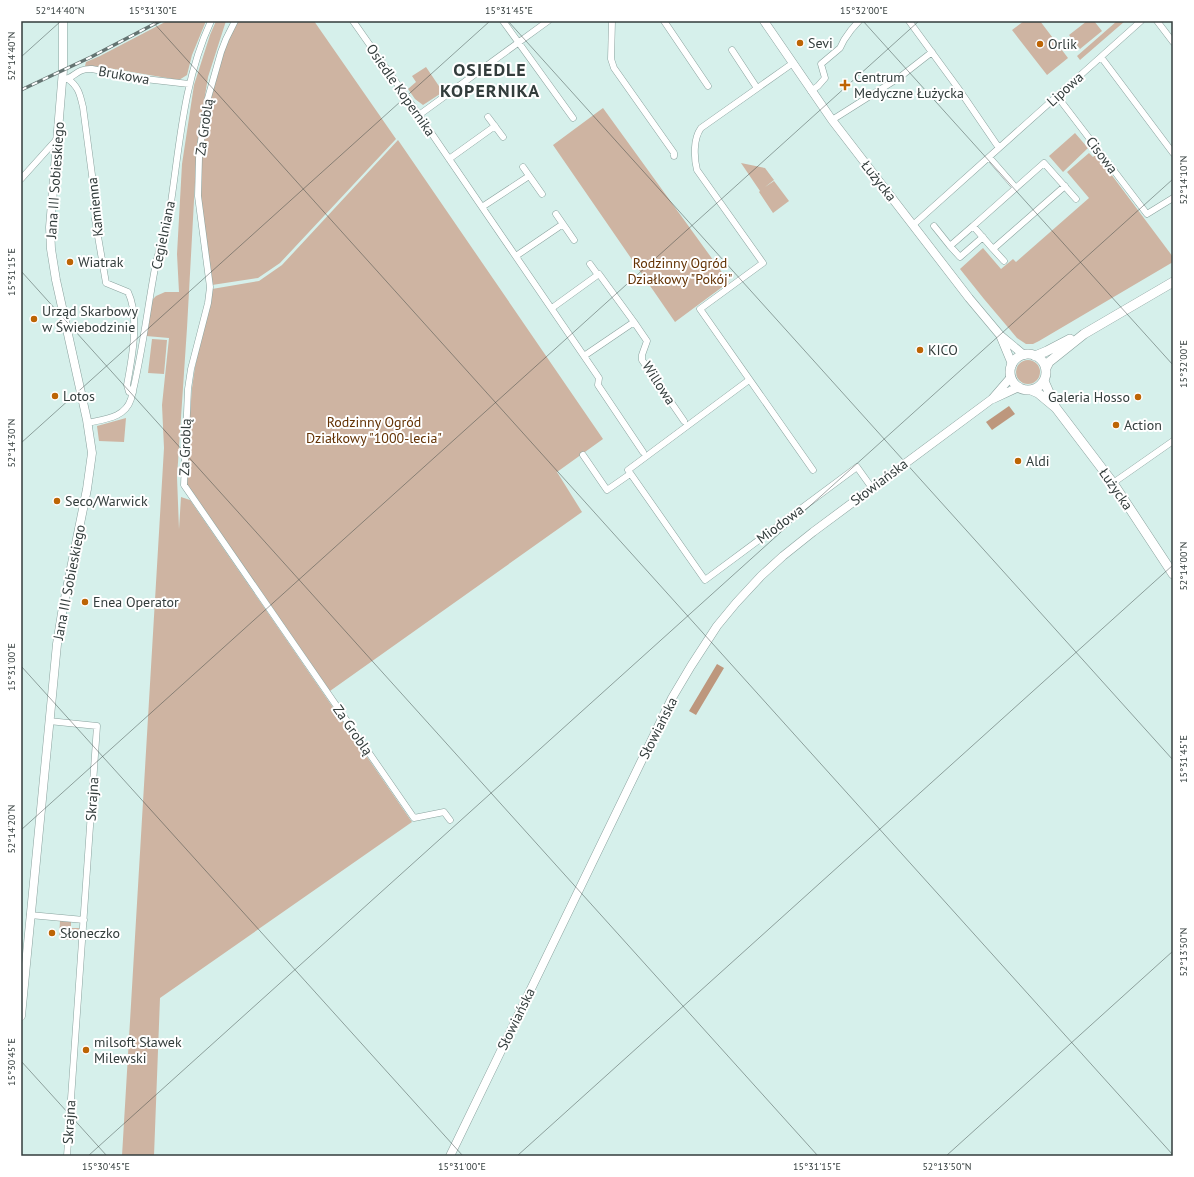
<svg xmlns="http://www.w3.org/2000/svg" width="1194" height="1177" viewBox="0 0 1194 1177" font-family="'PT Sans',sans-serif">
	<rect width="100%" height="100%" fill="#d6f0eb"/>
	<path fill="#ceb4a2" d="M167,21H206L192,55L187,75L179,80L102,67L85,66L86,62L100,56Z
		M216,21H226L208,77L197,146L187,328L177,477L179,529L181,497L190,500L412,822L160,998L154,1156H122L164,448L162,405L169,338L146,336L151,301L156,296L165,292H179L177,254L182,164L194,85L210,35Z
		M239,21H314L396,139L280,263L258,278L212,285C208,260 203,235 201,210C198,162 205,114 219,68C223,53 228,33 239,21Z
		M1024,21H1040L1068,58L1047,75L1012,30Z
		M1087,21H1094L1102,31L1080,49L1069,35Z
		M1117,21H1125L1080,60L1077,56Z
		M426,67L443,92L423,105L415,99L408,89L416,82L412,76Z
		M603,108L729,282L675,322L553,145Z
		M1075,133L1088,148L1063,172L1049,156Z
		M398,140L603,439L557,472L582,512L330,691L187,484V453L192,388L195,367L212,289L259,281L282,265Z
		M1089,153L1093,157L1096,154L1173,257V262L1039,341L1033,344H1026L1017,338L984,299L960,269L983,248L1001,269L1013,259L1016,262L1089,198L1067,172Z
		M741,163L765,168L774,180L765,187L774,181L789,201L773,213L759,192L760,191Z
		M152,339L167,340L164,374L148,373Z
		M1016 372a12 12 0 1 1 24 0a12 12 0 1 1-24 0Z
		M126,418L124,442L99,441L97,426Z
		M60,921L71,922V928H79L78,940L59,939Z"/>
	<path fill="#bd977d" d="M1009,406L1015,414L992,430L986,422Z
		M717,664L724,668L696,715L689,711Z"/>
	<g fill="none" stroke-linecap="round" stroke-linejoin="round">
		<g stroke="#8aa29e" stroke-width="7">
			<path id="minor" d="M235,21L226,39L221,52L208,98L202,133L199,158L198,196L210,287L208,303L191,369L188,389L184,485L414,818L444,812L450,820
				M353,21L419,115L599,378L598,385L643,452
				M503,21L573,118
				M612,21L611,59L614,68L674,153V156
				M664,21L708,86
				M909,21L958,88L999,148
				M1157,21L1173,42
				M732,50L757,88
				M1101,57L1173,153
				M793,63L701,128C693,139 694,158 697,170L763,263L700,309L813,470
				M64,79C74,79 76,68 92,69L136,78L189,84
				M68,79C79,87 80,95 83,107L97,213L95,219L106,283L128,292C140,317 132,358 127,385L129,392H133
				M811,91L818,86L825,78L821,64L840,48L844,40L851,30L859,21
				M1057,96L1147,214L1173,198
				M419,115L548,21
				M488,117L503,137
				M832,120L900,77L932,52
				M989,157L1016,188
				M449,159L495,126
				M523,167L542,194
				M21,179L57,139
				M1065,186L993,249L973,226L1044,163L1076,199
				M482,207L529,176
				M556,214L574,240
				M913,225L1141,21
				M934,226L950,246
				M973,226L950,246L960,257L983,237
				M993,249L1004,261
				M516,256L563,224
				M590,264L598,275
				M552,308L599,274L634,322L584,356
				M634,322L647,341L642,355V360L684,421
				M749,380L628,470L705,580L857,467L872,488
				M87,423C105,419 125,418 131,399C142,356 147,311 155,268C159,248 166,229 170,209C180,144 183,82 211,21
				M583,455L607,490L630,474
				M1113,483L1173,441
				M49,721L97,726L67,1156
				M30,915L84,920"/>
		</g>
		<g stroke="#8aa29e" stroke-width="9">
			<path id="tertiary" d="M764,21L832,120L969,298L1000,335L1024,355
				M1000,335L1012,364
				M993,399L1019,387
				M21,1016L57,644L62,613L87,489L92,453L87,420L56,280L51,249L50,227L63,70V21
				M450,1156L672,698L691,666L717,626L736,603L761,576L783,556L813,532L992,399L1011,377"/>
		</g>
		<g stroke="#8aa29e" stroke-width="10">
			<path id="secondary" d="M1010 372a18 18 0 1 1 36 0a18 18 0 1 1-36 0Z
				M1035,356L1047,351L1070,339
				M1046,368L1049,362L1084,334L1173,282
				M1044,381L1056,408
				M1031,390L1038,393L1056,408L1113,483L1173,574"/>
		</g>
		<use href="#minor" stroke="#fff" stroke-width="6"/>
		<use href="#tertiary" stroke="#fff" stroke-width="8"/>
		<use href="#secondary" stroke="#fff" stroke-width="9"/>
		<g stroke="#647371" stroke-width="3.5">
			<path id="rail" d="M21,90L91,57L160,21"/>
		</g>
		<use href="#rail" stroke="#fff" stroke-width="2" stroke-dasharray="6" stroke-linecap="butt"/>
	</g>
	<path fill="none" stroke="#333d3c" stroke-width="1" stroke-opacity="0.45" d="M152,21L1173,1155M508,21L1173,760M863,21L1173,365M21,57L61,21M21,271L818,1156M21,443L490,21M21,666L463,1156M21,830L919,21M21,1061L107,1156M88,1156L1173,179M517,1156L1173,565M946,1156L1173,951"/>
	<g fill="#bd6404" stroke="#fff" stroke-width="1.5">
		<circle cx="800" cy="43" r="4"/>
		<circle cx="1040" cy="44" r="4"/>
		<path d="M843 79h4v4h4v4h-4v4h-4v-4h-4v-4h4z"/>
		<circle cx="70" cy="262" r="4"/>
		<circle cx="34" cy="319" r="4"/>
		<circle cx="920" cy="350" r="4"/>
		<circle cx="55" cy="396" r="4"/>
		<circle cx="1138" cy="397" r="4"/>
		<circle cx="1116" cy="425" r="4"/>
		<circle cx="1018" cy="461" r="4"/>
		<circle cx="57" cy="501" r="4"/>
		<circle cx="85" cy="602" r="4"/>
		<circle cx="52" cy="933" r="4"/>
		<circle cx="86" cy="1050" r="4"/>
	</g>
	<g text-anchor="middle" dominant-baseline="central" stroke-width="4" stroke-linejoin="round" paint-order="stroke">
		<g font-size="14" fill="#333d3c" stroke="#fff" text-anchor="start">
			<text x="808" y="43">Sevi</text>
			<text x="1048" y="44">Orlik</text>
			<text x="854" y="77">Centrum<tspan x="854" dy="16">Medyczne Łużycka</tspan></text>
			<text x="78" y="262">Wiatrak</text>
			<text x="42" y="311">Urząd Skarbowy<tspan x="42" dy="16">w Świebodzinie</tspan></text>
			<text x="928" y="350">KICO</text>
			<text x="63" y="396">Lotos</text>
			<text x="1130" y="397" text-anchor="end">Galeria Hosso</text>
			<text x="1124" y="425">Action</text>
			<text x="1026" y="461">Aldi</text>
			<text x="65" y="501">Seco/Warwick</text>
			<text x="93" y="602">Enea Operator</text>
			<text x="60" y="933">Słoneczko</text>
			<text x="94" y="1042">milsoft Sławek<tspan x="94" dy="16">Milewski</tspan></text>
		</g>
		<g font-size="14" fill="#333d3c" stroke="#fff">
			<text transform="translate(124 75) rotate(10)">Brukowa</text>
			<text transform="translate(1065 89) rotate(-42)">Lipowa</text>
			<text transform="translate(401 90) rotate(55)">Osiedle Kopernika</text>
			<text transform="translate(204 127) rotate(-82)">Za Groblą</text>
			<text transform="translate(1102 155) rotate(53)">Cisowa</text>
			<text transform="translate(55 180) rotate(-86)">Jana III Sobieskiego</text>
			<text transform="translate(879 181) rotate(52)">Łużycka</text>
			<text transform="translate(95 207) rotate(-96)">Kamienna</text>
			<text transform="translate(163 235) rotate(-78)">Cegielniana</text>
			<text transform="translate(659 383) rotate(57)">Willowa</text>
			<text transform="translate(185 447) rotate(-88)">Za Groblą</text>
			<text transform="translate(879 482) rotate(-37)">Słowiańska</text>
			<text transform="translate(1116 489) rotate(55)">Łużycka</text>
			<text transform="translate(780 524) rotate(-37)">Miodowa</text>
			<text transform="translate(69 582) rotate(-79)">Jana III Sobieskiego</text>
			<text transform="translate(658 728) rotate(-63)">Słowiańska</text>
			<text transform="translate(353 730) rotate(55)">Za Groblą</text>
			<text transform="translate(92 799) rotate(-86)">Skrajna</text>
			<text transform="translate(516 1019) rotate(-64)">Słowiańska</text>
			<text transform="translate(69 1122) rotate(-86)">Skrajna</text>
		</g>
		<g font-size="14" fill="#633204" stroke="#fff">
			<text x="680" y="263">Rodzinny Ogród<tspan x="680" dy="16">Działkowy "Pokój"</tspan></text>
			<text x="374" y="422">Rodzinny Ogród<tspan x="374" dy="16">Działkowy "1000-lecia"</tspan></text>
		</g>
		<g font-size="18" font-weight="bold" letter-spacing="1" fill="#333d3c" stroke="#fff">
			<text x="490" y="69">OSIEDLE<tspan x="490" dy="21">KOPERNIKA</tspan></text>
		</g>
	</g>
	<rect width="1194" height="1177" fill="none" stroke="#ffffff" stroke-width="44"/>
	<rect x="22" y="22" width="1150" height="1133" fill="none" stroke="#333d3c" stroke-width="1.5"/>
	<g font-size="10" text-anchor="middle" fill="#333d3c">
		<text x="60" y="14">52°14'40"N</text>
		<text x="153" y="14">15°31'30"E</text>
		<text x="509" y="14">15°31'45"E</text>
		<text x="864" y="14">15°32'00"E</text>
		<text transform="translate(11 56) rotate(-90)" y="4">52°14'40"N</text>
		<text transform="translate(1183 180) rotate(-90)" y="4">52°14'10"N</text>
		<text transform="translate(11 272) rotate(-90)" y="4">15°31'15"E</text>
		<text transform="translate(1183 364) rotate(-90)" y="4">15°32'00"E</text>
		<text transform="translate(11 443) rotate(-90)" y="4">52°14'30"N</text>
		<text transform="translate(1183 566) rotate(-90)" y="4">52°14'00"N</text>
		<text transform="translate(11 667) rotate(-90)" y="4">15°31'00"E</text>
		<text transform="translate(1183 759) rotate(-90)" y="4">15°31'45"E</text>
		<text transform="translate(11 829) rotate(-90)" y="4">52°14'20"N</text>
		<text transform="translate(1183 952) rotate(-90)" y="4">52°13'50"N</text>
		<text transform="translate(11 1062) rotate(-90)" y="4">15°30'45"E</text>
		<text x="106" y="1170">15°30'45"E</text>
		<text x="462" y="1170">15°31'00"E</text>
		<text x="817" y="1170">15°31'15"E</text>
		<text x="947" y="1170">52°13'50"N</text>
	</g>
</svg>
